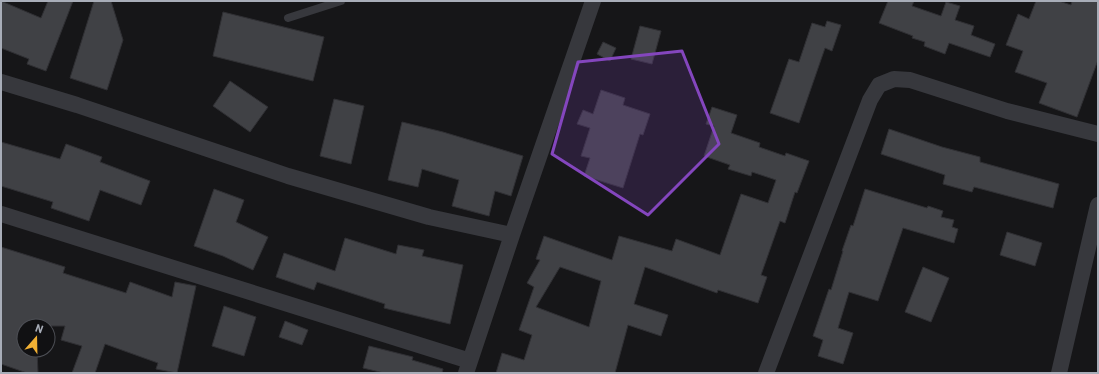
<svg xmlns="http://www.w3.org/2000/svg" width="1099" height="374" viewBox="0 0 1099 374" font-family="Barlow,sans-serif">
	<rect width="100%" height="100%" fill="#161618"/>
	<path fill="#404145" stroke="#303034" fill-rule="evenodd" d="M1,1L41,18L48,1H73L46,71L27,64L29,59L1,48Z
		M94,1H111L123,40L107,90L70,78Z
		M888,1H914L912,6L941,16L946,2L960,6L955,20L974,26L971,35L995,44L990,57L949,43L945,54L924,46L925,42L912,38L913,36L879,23Z
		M1036,1H1059L1071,5L1072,1H1098V60L1077,117L1039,103L1047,83L1015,72L1023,51L1006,45L1018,14L1029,19Z
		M223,12L324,37L313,81L213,56Z
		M827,21L841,25L832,51L825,48L799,123L770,113L789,59L799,62L812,23L825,27Z
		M640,26L661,31L652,64L631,59Z
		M603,42L616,48L610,61L597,54Z
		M230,81L268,107L250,132L213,106Z
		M601,90L625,98L623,105L650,114L643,135L640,134L623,188L584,176L590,158L581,156L590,128L577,124L583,110L593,114Z
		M334,99L364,106L351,164L320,156Z
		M712,107L737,115L731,133L760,143L759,147L785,156L786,153L809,161L797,193L795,192L785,223L780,221L761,275L767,277L758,303L718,290L717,293L645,267L634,304L668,315L661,336L628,325L615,373H496L502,353L524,360L532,335L519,330L534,287L527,283L540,260L536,259L544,236L612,260L619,236L672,251L676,239L720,255L741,194L768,203L776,180L752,172L751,176L728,169L730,165L704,156L714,126L706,124ZM560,267L601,281L589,327L536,307Z
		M402,122L443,132L523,156L511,196L495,191L489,216L452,206L459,180L422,169L418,187L388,180Z
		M889,129L942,147L980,157V162L1059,184L1053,208L974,187L972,192L943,184L945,175L881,154Z
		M1,142L60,159L66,144L102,157L100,162L150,181L141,205L100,190L89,221L51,208L53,202L1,186Z
		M214,189L244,200L236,222L268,237L253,270L223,256L194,246Z
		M865,189L927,208L928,206L943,211L941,217L954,220L952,227L958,229L954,243L903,228L878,301L849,292L838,328L853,333L843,364L818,356L823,340L813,336L829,289L831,290L843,251H842L851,225L853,226Z
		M1007,232L1042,243L1035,266L1000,255Z
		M345,238L396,254L398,245L424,250L422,256L463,265L450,324L384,308L385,304L317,282L314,290L276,277L284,253L335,271Z
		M1,247L65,267L63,273L126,293L130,282L172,297L175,282L196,286L177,373L156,369L158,363L105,344L95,373H72L82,346L61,340L65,326H24V350H37L38,373H27L1,364Z
		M923,267L949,278L931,322L905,312Z
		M224,306L256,317L244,356L212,346Z
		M285,321L308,330L302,345L279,337Z
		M369,346L413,357L412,360L443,369L442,373H384L363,368Z"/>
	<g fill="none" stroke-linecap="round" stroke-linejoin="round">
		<path stroke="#37383d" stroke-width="8" d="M288,18L341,1"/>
		<path stroke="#37383d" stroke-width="16" d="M1,82L77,105L288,176L429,217L512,235
			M1,214L470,361
			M466,373L512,235L593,1
			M766,373L870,100L879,85L894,79L910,80L1007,111L1098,134
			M1059,373L1098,205"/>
	</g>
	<path fill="#8446be" fill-opacity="0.2" stroke="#8446be" stroke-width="3" stroke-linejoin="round" d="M682,51L719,144L648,215L552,154L578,62Z"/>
	<rect width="1099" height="374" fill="none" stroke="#a8adb8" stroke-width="4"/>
	<g transform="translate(36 338) rotate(20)"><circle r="19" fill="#111113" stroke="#4d4f55"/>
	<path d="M0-3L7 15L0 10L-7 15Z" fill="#f2b134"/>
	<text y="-6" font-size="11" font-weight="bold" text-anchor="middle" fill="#a8adb8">N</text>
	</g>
</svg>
